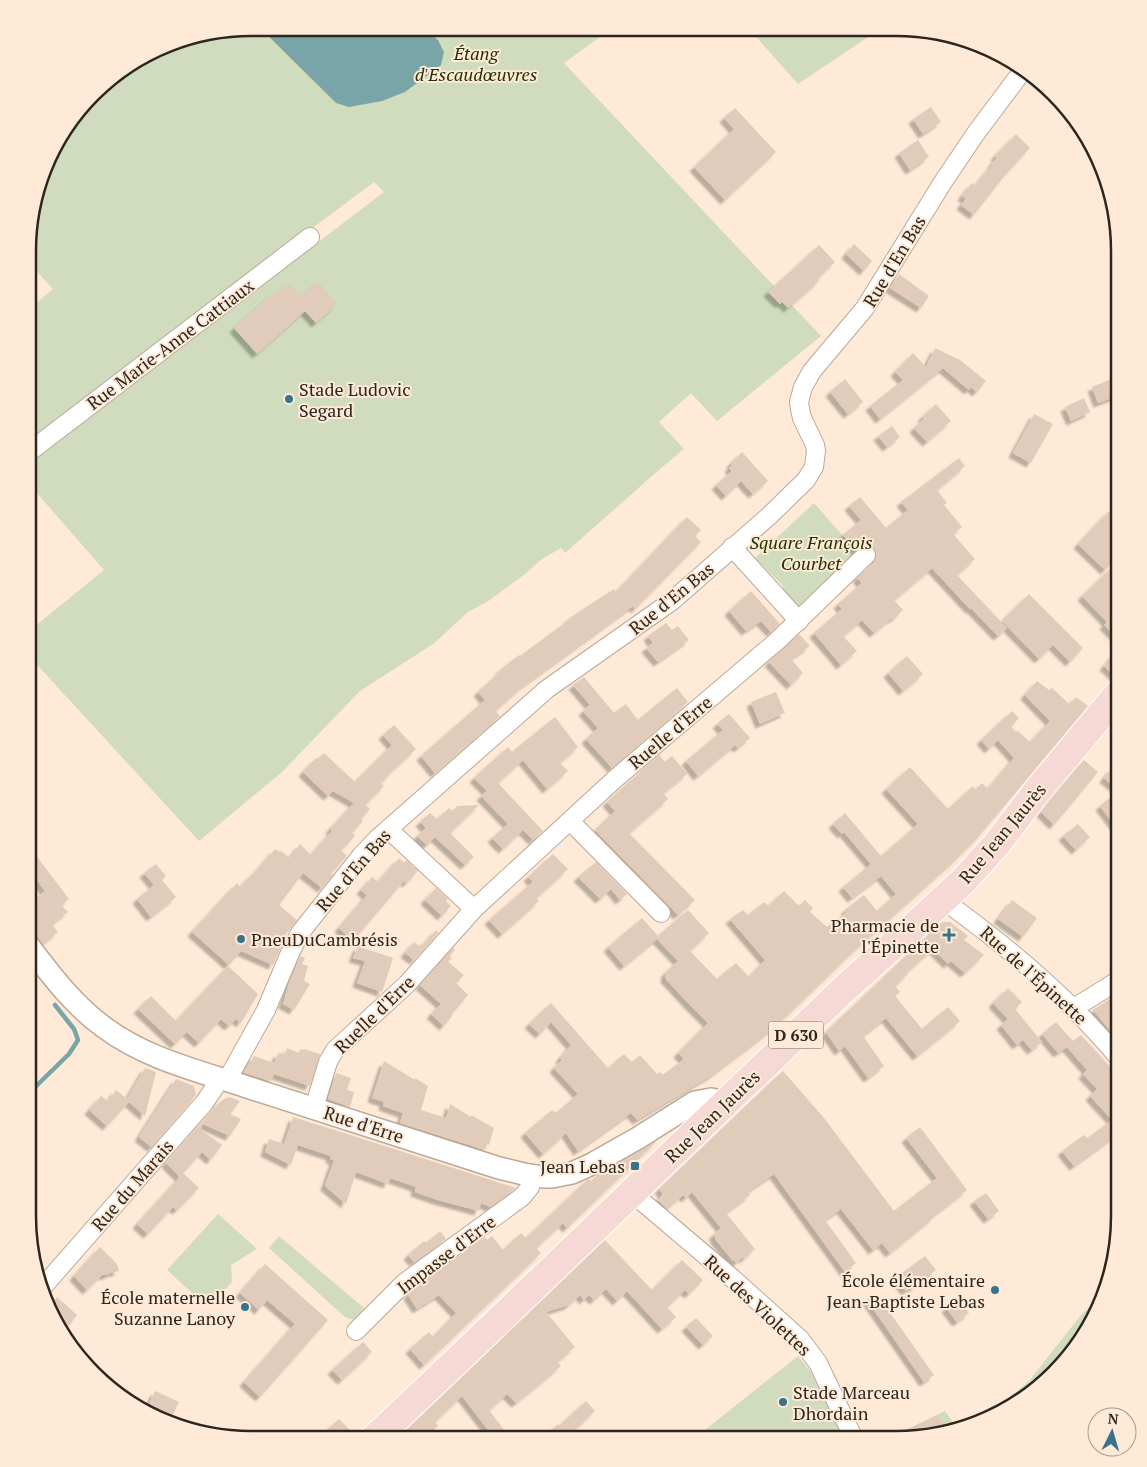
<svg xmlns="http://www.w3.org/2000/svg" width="1147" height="1467" viewBox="0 0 1147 1467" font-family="'PT Serif',serif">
	<defs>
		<filter id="shadow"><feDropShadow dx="-4.5" dy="4.5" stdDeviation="1" flood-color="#0004"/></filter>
	</defs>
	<rect width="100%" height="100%" fill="#feead7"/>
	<path fill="#d0dcbd" d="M251,28H260L336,103L444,52L438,40L424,28L611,29L564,63L821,336L717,421L691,393L659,422L684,449L661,468L565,553L561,548L542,559L525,574L487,602L468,612L433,644L360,691L282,772L199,841L29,656V631L104,570L29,484V462L384,192L374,182L199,313L29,443V309L53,289L29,263V222L57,140L104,83L179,39Z
		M749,29H880L798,84Z
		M814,503L858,553L804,606H794L782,594L783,586L755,558Z
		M218,1214L257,1249L231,1265L232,1282L215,1301L209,1304L202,1302L167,1270Z
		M279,1236L364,1308L355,1320L346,1318L269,1248Z
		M1098,1299L1089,1328L1054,1374L1007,1410L988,1416L1029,1381L1081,1315Z
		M798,1356L811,1372L844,1439H705L701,1433Z
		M945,1411L955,1425L910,1439H886Z"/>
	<path fill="#7aa5a8" d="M260,28H424L438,40L444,52L441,65L405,92L382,101L349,107L336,103Z"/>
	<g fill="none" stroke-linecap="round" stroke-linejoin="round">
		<path stroke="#7aa5a8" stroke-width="4.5" d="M28,1094L69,1054L78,1040L74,1029L55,1005"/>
	</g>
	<path fill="#e1cbba" filter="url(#shadow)" d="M931,107L941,122L923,134L913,119Z
		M735,108L776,152L725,200L694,167L734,129L724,118Z
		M1016,134L1030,148L1005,175L974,215L961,205L966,199L962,196L972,183L975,186L993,164L992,163L997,158L995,156Z
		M918,140L929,157L910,170L899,153Z
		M854,244L872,261L864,271L846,254Z
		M819,245L835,262L817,279L819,281L788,308L782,302L780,304L768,292Z
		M899,274L929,296L921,308L890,288Z
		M318,282L337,304L316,323L305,311L257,354L234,328L274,292L276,294L289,284L300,296Z
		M935,348L960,360L986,381L977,392L971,387L969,390L943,368L880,419L870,406L903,380L895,372L913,353L926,367Z
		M1119,376V395L1098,403L1092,387Z
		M845,379L863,402L848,414L830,392Z
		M1084,398L1090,412L1071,421L1065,407Z
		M936,404L951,421L927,442L914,428L924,419L922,417Z
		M1034,414L1053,424L1031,463L1013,453Z
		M892,426L900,437L887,447L878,436Z
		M742,452L768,481L753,494L741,481L726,496L716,485L732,471L729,468L732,465L731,463Z
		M959,458L965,466L937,490L947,503L944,505L962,527L953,534L975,559L957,575L1007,628L998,636L971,608L970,609L932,568L894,600L903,610L893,619L892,618L874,633L862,620L843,636L857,651L841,665L814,633L842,609L838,604L862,583L857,578L873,563L876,557V552L873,547L869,545H864L856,550L843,535L861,520L849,506L860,497L886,528L908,510L901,502Z
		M1109,511L1119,521V555L1105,570L1078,544Z
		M687,517L701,530L695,536L701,542L635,609L633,606L523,686L495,711L500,716L435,773L421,756L485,700L478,692L501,671L500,670L519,655L520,656L569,620L568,619L614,589L616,592Z
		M1111,568L1119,576V640L1104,625L1107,622L1082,596Z
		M751,591L780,624L771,632L761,621L746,631L729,611Z
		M1029,594L1083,648L1070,662L1053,645L1039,659L1002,621Z
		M666,623L672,630L678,626L689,640L658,662L646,648L653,643L648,636Z
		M799,634L810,646L791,659L803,673L791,685L769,662Z
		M1119,648V678H1117L1104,666Z
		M907,656L923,674L903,691L888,673Z
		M584,677L614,713L626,704L638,720L677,688L688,702L612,768L586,739L598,728L583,711L590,705L573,685Z
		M1037,681L1049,690L1052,688L1069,704L1076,697L1088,706L978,837L953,862L857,948L774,1028L712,1075L637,1120L631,1113L578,1151L566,1133L543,1154L525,1133L552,1110L556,1113L578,1094L554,1068L562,1060L560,1058L571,1045L551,1022L540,1034L529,1024L551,1003L608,1068L624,1054L632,1062L640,1055L657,1074L660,1072L663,1075L684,1059L678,1053L708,1023L688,1003L665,978L666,972L678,961L657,939L624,966L608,947L642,918L658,936L688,910L709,933L690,951L717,979L736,963L749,977L765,960L730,919L743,910L748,915L764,902L768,906L784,891L799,906L805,900L813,908L810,912L827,927L847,912L845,910L864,895L877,911L896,894L881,876L852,898L843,887L871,864L844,832L842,834L833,824L845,813L881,856L918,824L886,789L910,767L948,809L973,786L975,790L982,783L988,789L1014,758L998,740L989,749L981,740L1012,711L1019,718L1011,727L1016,732L1018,731L1030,742L1050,721L1025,695Z
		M776,692L785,713L760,724L751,702Z
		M729,714L750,738L738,748L735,745L698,776L686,761L723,730L717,724Z
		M555,717L578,747L560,763L568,771L547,789L523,760L498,783L543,831L533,840L523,830L503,849L492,838L508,824L481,796L487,791L474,778L508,747L512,752Z
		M394,725L416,749L394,769L381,784L384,786L365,805L370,809L361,819L363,821L352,833L355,836L341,850L347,856L331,873L333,875L322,888L303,873L279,905L297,920L277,945L281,947L273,965L241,951L229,965L192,932L237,883L240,887L252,874L253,875L275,849L280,852L281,851L290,858L300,844L311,855L332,831L330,829L354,803L333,791L328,796L303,772L316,758L317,759L324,753L355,782L392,745L383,735Z
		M659,755L665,762L672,756L687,774L663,793L668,799L629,833L695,900L678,915L595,830L615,811L607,802Z
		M1084,760L1098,772L1054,825L1041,812Z
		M1112,768L1119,774V791L1104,778Z
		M1112,796L1119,805V831L1100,806Z
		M479,805L450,833L474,857L465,865L435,837L427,845L417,836L426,828L420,822L430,813L437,819L449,808L452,811L457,806Z
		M1078,824L1090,837L1076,850L1063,836Z
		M28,845L69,899L61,905L68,912L52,924L58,932L43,944L28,926V904L45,891L28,868Z
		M553,854L568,869L536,898L539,901L502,934L489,920L533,882L528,877Z
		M399,858L404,863L406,860L418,871L407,883L404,881L353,941L339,928L367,895L361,890L367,883L372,877L378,882Z
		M596,862L627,894L620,900L611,889L600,899L578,877Z
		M156,864L166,876L162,880L176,897L151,917L137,899L154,885L144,873Z
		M436,888L448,899L446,901L451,906L442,916L425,900Z
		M1012,900L1037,918L1023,937L998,919Z
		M942,922H950L968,936L964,940L984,955L965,973L951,961L948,964L933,949L907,972L908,974L895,986L900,992L895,996L922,1029L948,1007L960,1021L917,1056L886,1018L863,1036L884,1066L868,1078L845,1046L839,1051L826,1032Z
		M436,930L438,933L414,960L405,953L414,942L419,946L421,944L423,946Z
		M358,946L393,958L382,992L357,983L365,961L353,958Z
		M453,948L455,950L449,956L452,958L448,962L464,975L456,983L468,995L451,1015L452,1016L444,1026L431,1014L441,1004L420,985Z
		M300,956L305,958L302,964L308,966L304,981L310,984L294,1010L283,1004L289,983Z
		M228,966L258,994L241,1023L236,1019L229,1026L221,1019L199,1043L187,1032L175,1044L138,1009L151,996L176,1021Z
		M1008,988L1022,1002L1015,1009L1042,1042L1032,1050L1023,1040L1017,1045L1001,1025L1008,1019L993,1003Z
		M1119,993V1041L1093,1010Z
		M1056,1022L1073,1041L1081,1035L1116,1073L1111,1077L1119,1086V1133L1074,1166L1062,1151L1084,1135L1087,1138L1089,1137L1112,1120L1090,1096L1097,1089L1083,1074L1087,1070L1067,1047L1058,1053L1042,1034Z
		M287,1048L299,1053L300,1049L303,1050L304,1049L320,1054L310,1086L274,1074L271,1081L244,1073L254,1056L274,1063L278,1053L285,1054Z
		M384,1061L415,1080V1078L428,1086L421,1110L446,1118L450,1104L471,1117V1115L494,1128L489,1145L487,1144L485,1150L400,1123L403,1113L383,1106L384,1102L372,1098Z
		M145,1068L156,1072L145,1116L129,1102L107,1126L89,1110L101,1096L108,1101L116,1090L127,1099Z
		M783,1071L824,1118L894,1211L937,1178L906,1138L920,1127L967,1190L933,1216L934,1217L890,1253L882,1243L873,1250L841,1209L825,1220L856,1263L845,1272L774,1174L747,1192L750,1195L726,1213L755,1249L744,1259L743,1257L736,1263L734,1260L733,1261L715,1239L716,1238L713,1235L721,1228L692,1192L686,1198L683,1195L667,1209L658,1200L663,1194L659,1189Z
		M336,1073L351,1078L347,1090L354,1092L350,1107L328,1099Z
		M176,1079L194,1086L196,1095L152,1147L150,1146L139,1137Z
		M229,1097L240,1101L230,1114L241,1119L230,1136L203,1124L200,1129L222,1145L211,1160L202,1152L183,1173L199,1188L177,1210L173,1207L148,1234L137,1224L180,1177L166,1163L222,1100Z
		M293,1117L344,1133L516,1188L491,1207L481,1203L479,1211L438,1200L415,1192L416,1187L390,1178L388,1184L356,1172L346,1204L325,1186L334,1160L330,1159L331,1156L298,1145L291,1165L265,1152L269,1139L284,1144Z
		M657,1141L567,1228L563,1223L536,1248L541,1253L424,1365L410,1349L429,1332L433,1337L456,1313L439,1295L417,1309L408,1295L411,1291L485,1237L487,1240L492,1236L503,1250L521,1233L526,1238L588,1179L591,1181L599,1174Z
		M986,1193L999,1211L988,1219L974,1201Z
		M440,1231L446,1239L414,1262L408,1255L424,1241L426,1243Z
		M605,1240L652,1290L682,1260L703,1280L689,1294L685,1290L667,1307L676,1317L662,1329L627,1291L617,1301L606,1289L594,1300L589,1295L584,1300L580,1295L569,1305L546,1312L575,1347L557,1362L561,1366L516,1403L507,1394L489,1410L511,1439H495L462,1396L435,1422L438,1426L434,1430L442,1439H397Z
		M100,1247L117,1264L119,1271L110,1273L108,1275H102L87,1290L74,1276Z
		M925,1256L936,1270L912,1288L911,1287L906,1291L897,1280L903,1275L901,1274Z
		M265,1264L328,1320L260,1397L244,1382L295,1324L267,1300L259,1310L240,1293Z
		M876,1293L934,1375L924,1382L867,1300Z
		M57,1297L77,1315L67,1328L62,1323L57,1327L49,1306Z
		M958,1299L969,1313L957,1322L946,1308Z
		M696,1318L713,1336L703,1345L686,1327Z
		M363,1342L372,1352L342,1380L332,1370Z
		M155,1391L179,1402L169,1423L146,1411Z
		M586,1401L595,1411L569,1435L572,1439H541L558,1424L559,1426Z
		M938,1415L945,1428L910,1439H893L892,1437Z
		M339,1419L352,1432L345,1439H317Z"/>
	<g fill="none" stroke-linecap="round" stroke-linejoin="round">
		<g stroke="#bba997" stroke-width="20">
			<path id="minor" d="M29,452L310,237
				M732,547L799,621
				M570,821L661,913
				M388,829L474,909L615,779L777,641L866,555
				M943,900C1007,946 1068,997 1119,1058
				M1074,1008L1119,980
				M227,1080L266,1010L290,953L300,933L361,856L377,839L547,689L672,601L769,516L806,480L814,467L816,451L815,445L802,418L800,409L799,402L803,387L812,371L865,308L943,182L976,133L1024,69
				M314,1108L328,1062L335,1050L407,984L474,909
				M632,1193L731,1277L800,1339L818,1363L854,1439
				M41,1289L204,1103L215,1087L219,1078
				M356,1331L404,1283L522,1197L530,1187L534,1176"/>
		</g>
		<g stroke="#bba997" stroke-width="24">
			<path id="tertiary" d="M28,945C51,975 74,1006 105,1028C147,1059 199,1071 247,1087C331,1114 415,1141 499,1168L524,1174L543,1177H552L572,1173L592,1164L638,1138L695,1102L711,1099L726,1102"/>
		</g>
		<g stroke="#fff" stroke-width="30">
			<path id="primary" d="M374,1439L464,1354L843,990L921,920L963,881L996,845L1038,790L1119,693"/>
		</g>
		<use href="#minor" stroke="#fff" stroke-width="18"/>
		<use href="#tertiary" stroke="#fff" stroke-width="21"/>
		<use href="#primary" stroke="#f6d8d4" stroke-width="28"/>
	</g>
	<g fill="#38728b" stroke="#feead7" stroke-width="2">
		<circle cx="289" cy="399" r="5"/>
		<path d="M946.5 927.5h5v5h5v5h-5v5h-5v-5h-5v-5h5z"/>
		<circle cx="241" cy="939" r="5"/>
		<rect x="630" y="1161" width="10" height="10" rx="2.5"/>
		<circle cx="995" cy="1290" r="5"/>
		<circle cx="245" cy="1307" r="5"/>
		<circle cx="783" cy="1402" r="5"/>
	</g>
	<g text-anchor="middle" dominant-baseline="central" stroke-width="4" stroke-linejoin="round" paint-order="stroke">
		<rect fill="#feead7" stroke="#6c6156" stroke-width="1" x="768.5" y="1021.5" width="55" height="27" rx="4"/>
		<g font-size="16" font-weight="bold" fill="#2d261f">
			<text x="796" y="1035">D 630</text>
		</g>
		<g font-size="18" font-style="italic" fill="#233200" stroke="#feead7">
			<text x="476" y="53">Étang<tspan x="476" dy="21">d'Escaudœuvres</tspan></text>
			<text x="811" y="542">Square François<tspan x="811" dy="21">Courbet</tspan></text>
		</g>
		<g font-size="18" fill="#2d261f" stroke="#feead7">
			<text transform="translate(894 261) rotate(-59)">Rue d'En Bas</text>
			<text transform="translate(170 344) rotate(-37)">Rue Marie-Anne Cattiaux</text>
			<text transform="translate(671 598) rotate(-39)">Rue d'En Bas</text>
			<text transform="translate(670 732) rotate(-40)">Ruelle d'Erre</text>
			<text transform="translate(1002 833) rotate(-50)">Rue Jean Jaurès</text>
			<text transform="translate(353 870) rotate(-49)">Rue d'En Bas</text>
			<text transform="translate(1034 975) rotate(42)">Rue de l'Épinette</text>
			<text transform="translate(374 1014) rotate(-44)">Ruelle d'Erre</text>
			<text transform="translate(712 1116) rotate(-44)">Rue Jean Jaurès</text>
			<text transform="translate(364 1124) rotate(18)">Rue d'Erre</text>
			<text transform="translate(132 1185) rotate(-49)">Rue du Marais</text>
			<text transform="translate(446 1254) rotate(-37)">Impasse d'Erre</text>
			<text transform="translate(758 1305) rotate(43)">Rue des Violettes</text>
		</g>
		<g font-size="18" fill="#2d261f" stroke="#feead7" text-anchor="end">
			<text x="299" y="389" text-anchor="start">Stade Ludovic<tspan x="299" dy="21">Segard</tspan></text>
			<text x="939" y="925">Pharmacie de<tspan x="939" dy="21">l'Épinette</tspan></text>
			<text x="251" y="939" text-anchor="start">PneuDuCambrésis</text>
			<text x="625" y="1166">Jean Lebas</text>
			<text x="985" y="1280">École élémentaire<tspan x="985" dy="21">Jean-Baptiste Lebas</tspan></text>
			<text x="235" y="1297">École maternelle<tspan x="235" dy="21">Suzanne Lanoy</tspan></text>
			<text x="793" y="1392" text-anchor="start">Stade Marceau<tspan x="793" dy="21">Dhordain</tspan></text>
		</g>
	</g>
	<path d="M0 0H1147V1467H0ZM251 36H896A215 215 0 0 1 1111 251V1216A215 215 0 0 1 896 1431H251A215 215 0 0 1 36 1216V251A215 215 0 0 1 251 36Z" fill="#feead7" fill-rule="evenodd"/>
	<path fill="none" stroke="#2d261f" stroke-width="2.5" d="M251 36H896A215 215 0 0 1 1111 251V1216A215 215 0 0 1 896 1431H251A215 215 0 0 1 36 1216V251A215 215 0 0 1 251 36Z"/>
	<g transform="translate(1112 1432) rotate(5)"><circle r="24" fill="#feead7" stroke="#aa9c8d"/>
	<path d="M0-4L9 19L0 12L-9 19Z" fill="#38728b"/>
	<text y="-8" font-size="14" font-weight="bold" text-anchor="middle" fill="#2d261f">N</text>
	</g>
</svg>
